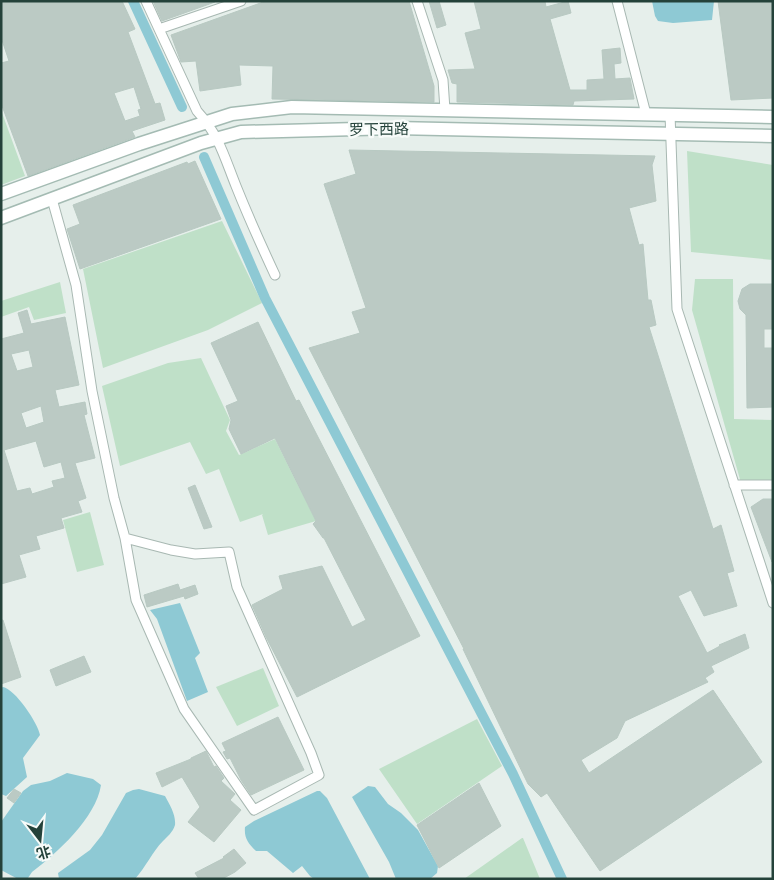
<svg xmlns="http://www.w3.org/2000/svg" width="774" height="880" viewBox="0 0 774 880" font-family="Poppins,'Noto Sans SC',sans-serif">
	<rect width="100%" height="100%" fill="#e6efeb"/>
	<path fill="#bfe0c8" d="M1,110L25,176L1,185Z
		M687,151L773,165V260L691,252Z
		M222,221L262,303L208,330L103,368L83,269Z
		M695,279H733L734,419L773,420V482L741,483L692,310Z
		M60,282L66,313L34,320L29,307L1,317V301Z
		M201,358L230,420L226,431L239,455L275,439L316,521L268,535L262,515L263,514L240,522L219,469L206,474L190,442L120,466L102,386L168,363Z
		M90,512L104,565L77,572L63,520Z
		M263,668L279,706L237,726L216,687Z
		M477,719L502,766L417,824L379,769Z
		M523,838L540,879H464L522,838Z"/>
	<path fill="#8ec9d4" d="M652,1H714L712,20L673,23L658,21L655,16Z
		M180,603L200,653L195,658L208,692L187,701L157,619L150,610Z
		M3,687C15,689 38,723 40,735L23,758L27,777L6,796L1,794V688Z
		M67,773L93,779L101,785C96,818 57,853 32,872L28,878L18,879L1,870V822L23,791L31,785L50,781Z
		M368,786L375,787L388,804L401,813L418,830L438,866L437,873L430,879H396L389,862L352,797Z
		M139,789L165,796C170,805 176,815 175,825C173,832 167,837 163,841C152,852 146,867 135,879H59L58,873L90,850L102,835L126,793L133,790Z
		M317,791H320L327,798L370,879H314L310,876L302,866L293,873L267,851H256C248,843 244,838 245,827L254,821Z"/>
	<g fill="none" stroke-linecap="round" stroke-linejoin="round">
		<path stroke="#8ec9d4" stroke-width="10" d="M133,1L182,107
			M204,157L265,298L513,774L562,879"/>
	</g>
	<path fill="#bbcac4" stroke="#b8c9c2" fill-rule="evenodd" d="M1,1H122L135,29L128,32L155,104L160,103L165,120L132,131L135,137L28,176L1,103V63L9,61L1,37ZM134,87L141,109L138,110L140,116L125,121L114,93Z
		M153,1H215V2L162,21Z
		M266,1H409L434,86V102L272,99L273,66L239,65L241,85L200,91L196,61L181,62L171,35Z
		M429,1H439L446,25L437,28Z
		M474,1H545L546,7L568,1L571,13L550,19L570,90H587V80L604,79L602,50L620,48L621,63L614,64L615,79L630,78L634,99L574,101L573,105L457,102V84L452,83L448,70L475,69L465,33L481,29Z
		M718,1H773V98L731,100Z
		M349,150L655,156L652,165L656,201L629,208L639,245L643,244L648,300H651L656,325L649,327L713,529L721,525L734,571L727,573L737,606L704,616L691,590L678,596L707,653L720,646L719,645L745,634L749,648L711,666L714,672L705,678L708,682L625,721L617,738L581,760L589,773L713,690L762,762L600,871L547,793L541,797L528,784L463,649H464L309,348L360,333L352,312L366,308L324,184L356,174Z
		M195,161L221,219L80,269L67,229L80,224L73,205L187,162L188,164Z
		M750,284H773V329H764V348H773V407L747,408L746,315L740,309L738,301L742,289Z
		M27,310L31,324L65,317L79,385L55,390L59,407L85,402L87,414L84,415L95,458L75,463L86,498L78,501L82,512L61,518L64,528L36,536L40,549L19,555L26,577L1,584V339L24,333L18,313ZM29,350L33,367L17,371L11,354ZM41,406L44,422L26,428L21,413ZM36,441L44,467L61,462L65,478L52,481L54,487L32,494L30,488L17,491L4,450Z
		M258,322L296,401L299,400L420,636L297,697L266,637L252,605L283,589L279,576L322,566L352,627L366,620L324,538H323L313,524L316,521L275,438L241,454L229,429L231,420L226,406L238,401L211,343Z
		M195,485L212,527L204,529L188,488Z
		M763,499H773L772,562L751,507Z
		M178,584L180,590L195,585L198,594L185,599L184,596L147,607L144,595Z
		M1,620H3L21,677L1,684Z
		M84,656L91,672L56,686L50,670Z
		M278,717L304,770L251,795L241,780L230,758L227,759L223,752L226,751L222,743Z
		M206,751L214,767L216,766L224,778L221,781L235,794L230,800L241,810L214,842L188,822L200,807L182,777L162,787L156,773L191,759V758Z
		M479,783L501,826L439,868L417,825Z
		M14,789L21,793L14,803L7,798Z
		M234,849L246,863L235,872L222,879H199L195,873L224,858L223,857Z"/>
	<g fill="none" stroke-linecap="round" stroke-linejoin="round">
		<g stroke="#a8b8b2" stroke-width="11">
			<path id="minor" d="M146,1L197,111C219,135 224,156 236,186C248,216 261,245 275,275
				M417,1L443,80L445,110
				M617,1L646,114
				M159,29L241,1
				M670,114L677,309L773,603
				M52,199L76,285L92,391L114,498L125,538L171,550L195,554L229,552L237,587L311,753L319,775L254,810L184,709L136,600L125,538
				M734,485H773"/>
		</g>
		<g stroke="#a4bbb3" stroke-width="15">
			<path id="secondary" d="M1,194L139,144L232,114L292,107L773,117
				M1,218L201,143L241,132L395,128L773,136"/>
		</g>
		<use href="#minor" stroke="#fff" stroke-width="9"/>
		<use href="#secondary" stroke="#fff" stroke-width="12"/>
	</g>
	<g text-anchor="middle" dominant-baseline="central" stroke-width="5" stroke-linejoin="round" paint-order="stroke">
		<g font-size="15" fill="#24423a" stroke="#f7fbf9">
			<text transform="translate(379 129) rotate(-1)">罗下西路</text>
		</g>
	</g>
	<rect width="774" height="880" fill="none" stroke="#24423a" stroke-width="5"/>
	<g transform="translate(40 840) rotate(164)" stroke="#f7fbf9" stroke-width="4" paint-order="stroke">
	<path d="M0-4L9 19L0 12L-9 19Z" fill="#24423a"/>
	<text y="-8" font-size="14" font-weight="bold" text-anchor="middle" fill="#24423a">北</text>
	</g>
</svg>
